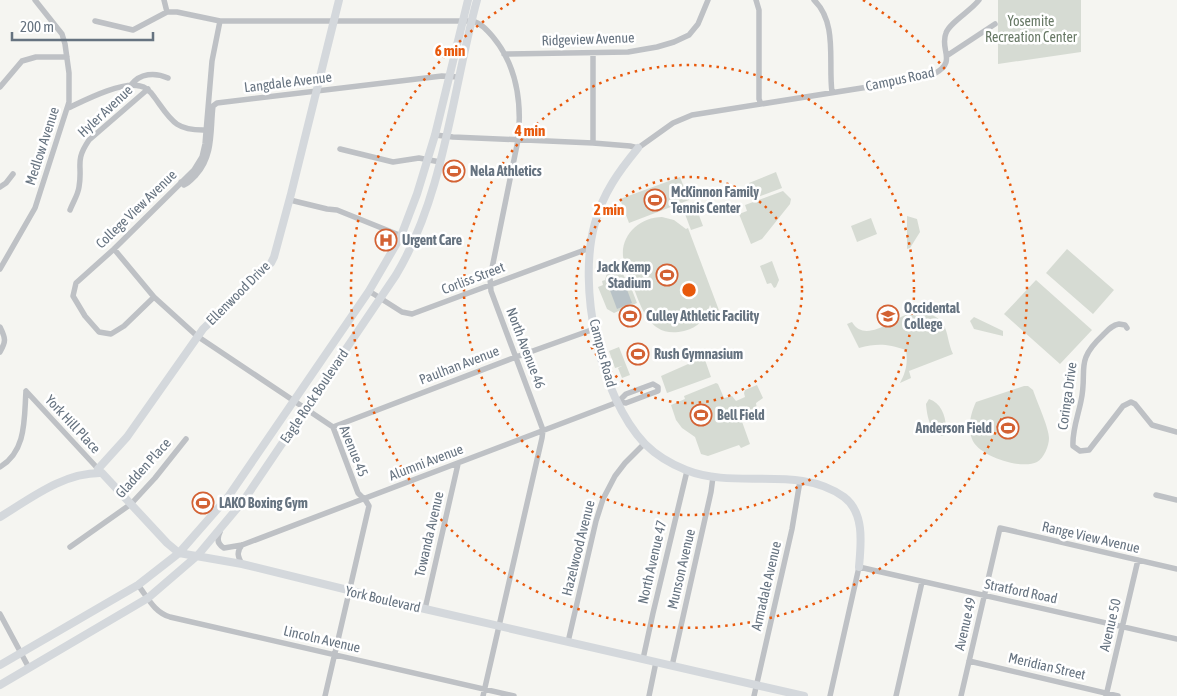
<svg xmlns="http://www.w3.org/2000/svg" width="1177" height="696" viewBox="0 0 1177 696" font-family="'Asap Condensed',sans-serif">
	<rect width="100%" height="100%" fill="#f5f5f1"/>
	<path fill="#d6dbd3" d="M998,0H1081V52L998,64Z
		M776,172L782,188L755,198L749,183Z
		M680,177L689,200L629,223L620,199Z
		M783,191L791,199L790,204L762,239L751,244L739,214L747,211L745,205Z
		M694,202L703,226L691,230L682,206Z
		M907,216L917,219L920,232L910,248L907,249Z
		M662,217L674,220L686,229L688,228L720,313L715,315L710,305C706,318 698,328 684,331C651,339 642,310 633,286C629,276 624,266 623,256C621,234 641,217 662,217Z
		M871,218L877,234L857,242L851,226Z
		M1067,249L1114,290L1093,314L1046,273Z
		M772,261L779,280L776,287L774,288L771,283L767,284L760,266Z
		M613,270L617,271L621,275L623,274L625,278L627,277L637,303L614,313L607,309L598,287L603,285L602,281L605,280L607,273Z
		M1036,280L1092,330L1060,364L1004,314Z
		M924,312C951,320 944,333 953,354L909,371L911,378L900,383C906,372 908,363 906,350C887,344 878,343 859,348L847,324L852,322C865,344 893,319 908,314C913,312 919,312 924,312Z
		M974,317L1001,330L1003,331V336L974,329L970,321Z
		M619,347L630,375L622,378L618,368L622,366L615,368L609,351Z
		M704,357L711,377L667,393L661,376Z
		M716,383L718,384L724,398L732,396L736,401L745,397L744,393L745,390L757,385L763,398L756,403L757,410L740,416L750,444L741,448L739,445L708,456L701,454L695,437L682,428L676,420L671,405L685,399L684,396Z
		M1024,386H1028L1033,390C1037,402 1049,428 1049,438C1049,446 1044,458 1037,462C1021,470 978,456 972,439C967,427 971,413 976,402Z
		M929,399C943,403 948,422 945,435L942,436C930,432 927,416 926,404Z"/>
	<path fill="#b8c2c7" d="M612,275L617,276L618,281L623,279L632,303L617,309L608,285L612,283L609,279Z"/>
	<g fill="none" stroke-linecap="round" stroke-linejoin="round">
		<path stroke="#bec1c5" stroke-width="5.5" d="M164,0L167,12
			M756,0L759,10V99L761,104
			M814,0C838,23 828,63 832,92
			M95,21L133,30L167,12H177L220,21H472C481,23 487,30 493,37C517,66 522,104 518,140L490,278L491,291L543,430L542,438L483,696
			M593,53V143
			M504,54L628,52L657,47L674,42L689,35L698,24L708,0
			M948,55L995,24
			M131,85C140,73 155,72 168,78
			M0,87L22,61L36,57H67
			M68,108C85,100 122,81 140,86C147,87 151,92 155,98C171,120 175,131 206,130
			M435,135L453,137L593,143L630,146L638,148L673,123L692,115L887,84L934,74C958,61 939,50 946,33C950,22 971,11 979,0
			M340,149L393,162L419,158L440,162
			M181,182L184,185C189,183 192,179 196,175C214,155 210,130 213,106L217,103L442,76L458,77
			M0,187L6,183L13,174
			M290,200L327,209L337,210L414,241
			M70,210C73,202 78,195 79,187C83,165 74,162 89,140L148,89
			M114,249L154,297L197,336L333,427L358,493L366,501L369,506L325,696
			M0,269L35,208L69,102V73L65,44L62,34L35,0
			M369,291L402,312L412,314L590,248
			M154,297L124,326L111,334L99,332L85,316L73,296L76,283L114,249L194,170L202,157L205,144L212,61L220,21
			M0,327C6,339 6,341 0,352
			M1127,328L1125,325L1119,324C1112,325 1108,330 1103,335C1074,362 1088,369 1081,401C1078,416 1072,431 1073,446L1080,451L1089,450L1123,406L1131,402L1135,404L1152,425L1177,432
			M653,384L658,387V391L626,403L618,402L626,394Z
			M26,391L101,472
			M333,427L516,357L594,329
			M0,467C27,451 24,418 26,391
			M1156,495L1177,500
			M220,532C217,538 217,544 224,548L242,545L618,402
			M70,547L131,504L155,478L186,439
			M242,564C238,557 236,552 242,545
			M138,585C148,598 154,612 170,617L514,696
			M425,609L458,464
			M0,614L29,668
			M568,642L596,521L603,499L615,476L625,463L645,443
			M643,659L653,613L687,471
			M969,661L1118,696
			M672,666L711,492L713,477
			M649,696L656,662
			M754,696L792,529L800,481
			M830,696L859,567L1177,639
			M896,696L922,582
			M961,696L1000,528L1177,569
			M1106,696L1138,560"/>
		<path stroke="#d4d8dc" stroke-width="8" d="M638,148C619,171 603,193 595,223C577,285 599,396 645,444C656,455 671,464 686,470C736,490 799,464 844,497C865,513 861,544 859,567
			M98,469L127,437L203,329L271,263L274,257L291,194L339,0
			M0,517C31,498 64,472 102,473L167,543L179,553L242,564L425,609L804,696
			M0,665L138,585L179,553L228,497L369,291L401,236L417,194L435,135L468,0
			M0,685L148,598L198,555L244,500L396,275C445,193 452,91 477,0"/>
	</g>
	<g fill="none" stroke="#e8590c" stroke-width="2.5" stroke-dasharray="2.5 5">
		<circle cx="689" cy="290" r="113"/>
		<circle cx="689" cy="290" r="225"/>
		<path d="M863 0A338 338 0 1 1 515 0"/>
	</g>
	<defs>
		<g id="stadium-ring" transform="scale(1.125)"><circle r="9.5" fill="#fff" stroke="#d36234" stroke-width="1.5"/><path d="M0-5a6.5 5 0 1 0 0 10a6.5 5 0 1 0 0-10ZM-3.5-1.8h7v3.6h-7Z" fill="#d36234"/></g>
		<g id="hospital-ring" transform="scale(1.125)"><circle r="9.5" fill="#fff" stroke="#d36234" stroke-width="1.5"/><path d="M-5-5h3v3.5h4V-5h3V5h-3V1.5h-4V5h-3Z" fill="#d36234"/></g>
		<g id="university-ring" transform="scale(1.125)"><circle r="9.5" fill="#fff" stroke="#d36234" stroke-width="1.5"/><path d="M0-5L7-2L0 1L-7-2ZM-4 1L0 2.5L4 1V4Q0 6-4 4Z" fill="#d36234"/></g>
	</defs>
	<g fill-rule="evenodd">
		<use href="#stadium-ring" x="454" y="171"/>
		<use href="#stadium-ring" x="655" y="200"/>
		<use href="#hospital-ring" x="386" y="240"/>
		<use href="#stadium-ring" x="667" y="275"/>
		<use href="#stadium-ring" x="630" y="316"/>
		<use href="#university-ring" x="888" y="316"/>
		<use href="#stadium-ring" x="638" y="354"/>
		<use href="#stadium-ring" x="701" y="415"/>
		<use href="#stadium-ring" x="1008" y="428"/>
		<use href="#stadium-ring" x="203" y="503"/>
	</g>
	<g text-anchor="middle" dominant-baseline="central" stroke-width="5" stroke-linejoin="round" paint-order="stroke">
		<g font-size="14" fill="#677865" stroke="#fff">
			<text x="1031" y="21">Yosemite<tspan x="1031" dy="16">Recreation Center</tspan></text>
		</g>
		<g font-size="14" fill="#667380" stroke="#fff">
			<text transform="translate(588 39) rotate(-2)">Ridgeview Avenue</text>
			<text transform="translate(900 79) rotate(-12)">Campus Road</text>
			<text transform="translate(288 82) rotate(-7)">Langdale Avenue</text>
			<text transform="translate(105 111) rotate(-43)">Hyler Avenue</text>
			<text transform="translate(42 146) rotate(-72)">Medlow Avenue</text>
			<text transform="translate(136 209) rotate(-44)">College View Avenue</text>
			<text transform="translate(473 278) rotate(-21)">Corliss Street</text>
			<text transform="translate(238 293) rotate(-45)">Ellenwood Drive</text>
			<text transform="translate(526 348) rotate(69)">North Avenue 46</text>
			<text transform="translate(603 353) rotate(75)">Campus Road</text>
			<text transform="translate(459 365) rotate(-21)">Paulhan Avenue</text>
			<text transform="translate(314 396) rotate(-56)">Eagle Rock Boulevard</text>
			<text transform="translate(1067 396) rotate(-82)">Coringa Drive</text>
			<text transform="translate(73 424) rotate(47)">York Hill Place</text>
			<text transform="translate(354 451) rotate(68)">Avenue 45</text>
			<text transform="translate(426 462) rotate(-21)">Alumni Avenue</text>
			<text transform="translate(143 468) rotate(-48)">Gladden Place</text>
			<text transform="translate(429 534) rotate(-77)">Towanda Avenue</text>
			<text transform="translate(1091 537) rotate(13)">Range View Avenue</text>
			<text transform="translate(578 548) rotate(-76)">Hazelwood Avenue</text>
			<text transform="translate(652 562) rotate(-77)">North Avenue 47</text>
			<text transform="translate(681 569) rotate(-77)">Munson Avenue</text>
			<text transform="translate(766 586) rotate(-77)">Armadale Avenue</text>
			<text transform="translate(1021 591) rotate(12)">Stratford Road</text>
			<text transform="translate(383 599) rotate(13)">York Boulevard</text>
			<text transform="translate(965 624) rotate(-77)">Avenue 49</text>
			<text transform="translate(1110 625) rotate(-77)">Avenue 50</text>
			<text transform="translate(322 639) rotate(13)">Lincoln Avenue</text>
			<text transform="translate(1047 666) rotate(13)">Meridian Street</text>
		</g>
		<g font-size="14" font-weight="bold" fill="#667380" stroke="#fff" text-anchor="start">
			<text x="470" y="171">Nela Athletics</text>
			<text x="671" y="192">McKinnon Family<tspan x="671" dy="16">Tennis Center</tspan></text>
			<text x="402" y="240">Urgent Care</text>
			<text x="651" y="267" text-anchor="end">Jack Kemp<tspan x="651" dy="16">Stadium</tspan></text>
			<text x="904" y="308">Occidental<tspan x="904" dy="16">College</tspan></text>
			<text x="646" y="316">Culley Athletic Facility</text>
			<text x="654" y="354">Rush Gymnasium</text>
			<text x="717" y="415">Bell Field</text>
			<text x="992" y="428" text-anchor="end">Anderson Field</text>
			<text x="219" y="503">LAKO Boxing Gym</text>
		</g>
	</g>
	<circle cx="689" cy="290" r="8" fill="#e8590c" stroke="#fff" stroke-width="2.5"/>
	<g font-size="15" text-anchor="middle" font-weight="bold" fill="#e8590c" stroke="#fff" stroke-width="5" stroke-linejoin="round" paint-order="stroke">
		<text x="450" y="56">6 min</text>
		<text x="530" y="136">4 min</text>
		<text x="609" y="215">2 min</text>
	</g>
	<path d="M12 32v8h141v-8" fill="none" stroke="#667380" stroke-width="2.5"/>
	<text x="20" y="32" font-size="15" fill="#667380" stroke="#ffffff" stroke-width="4" paint-order="stroke">200 m</text>
</svg>
